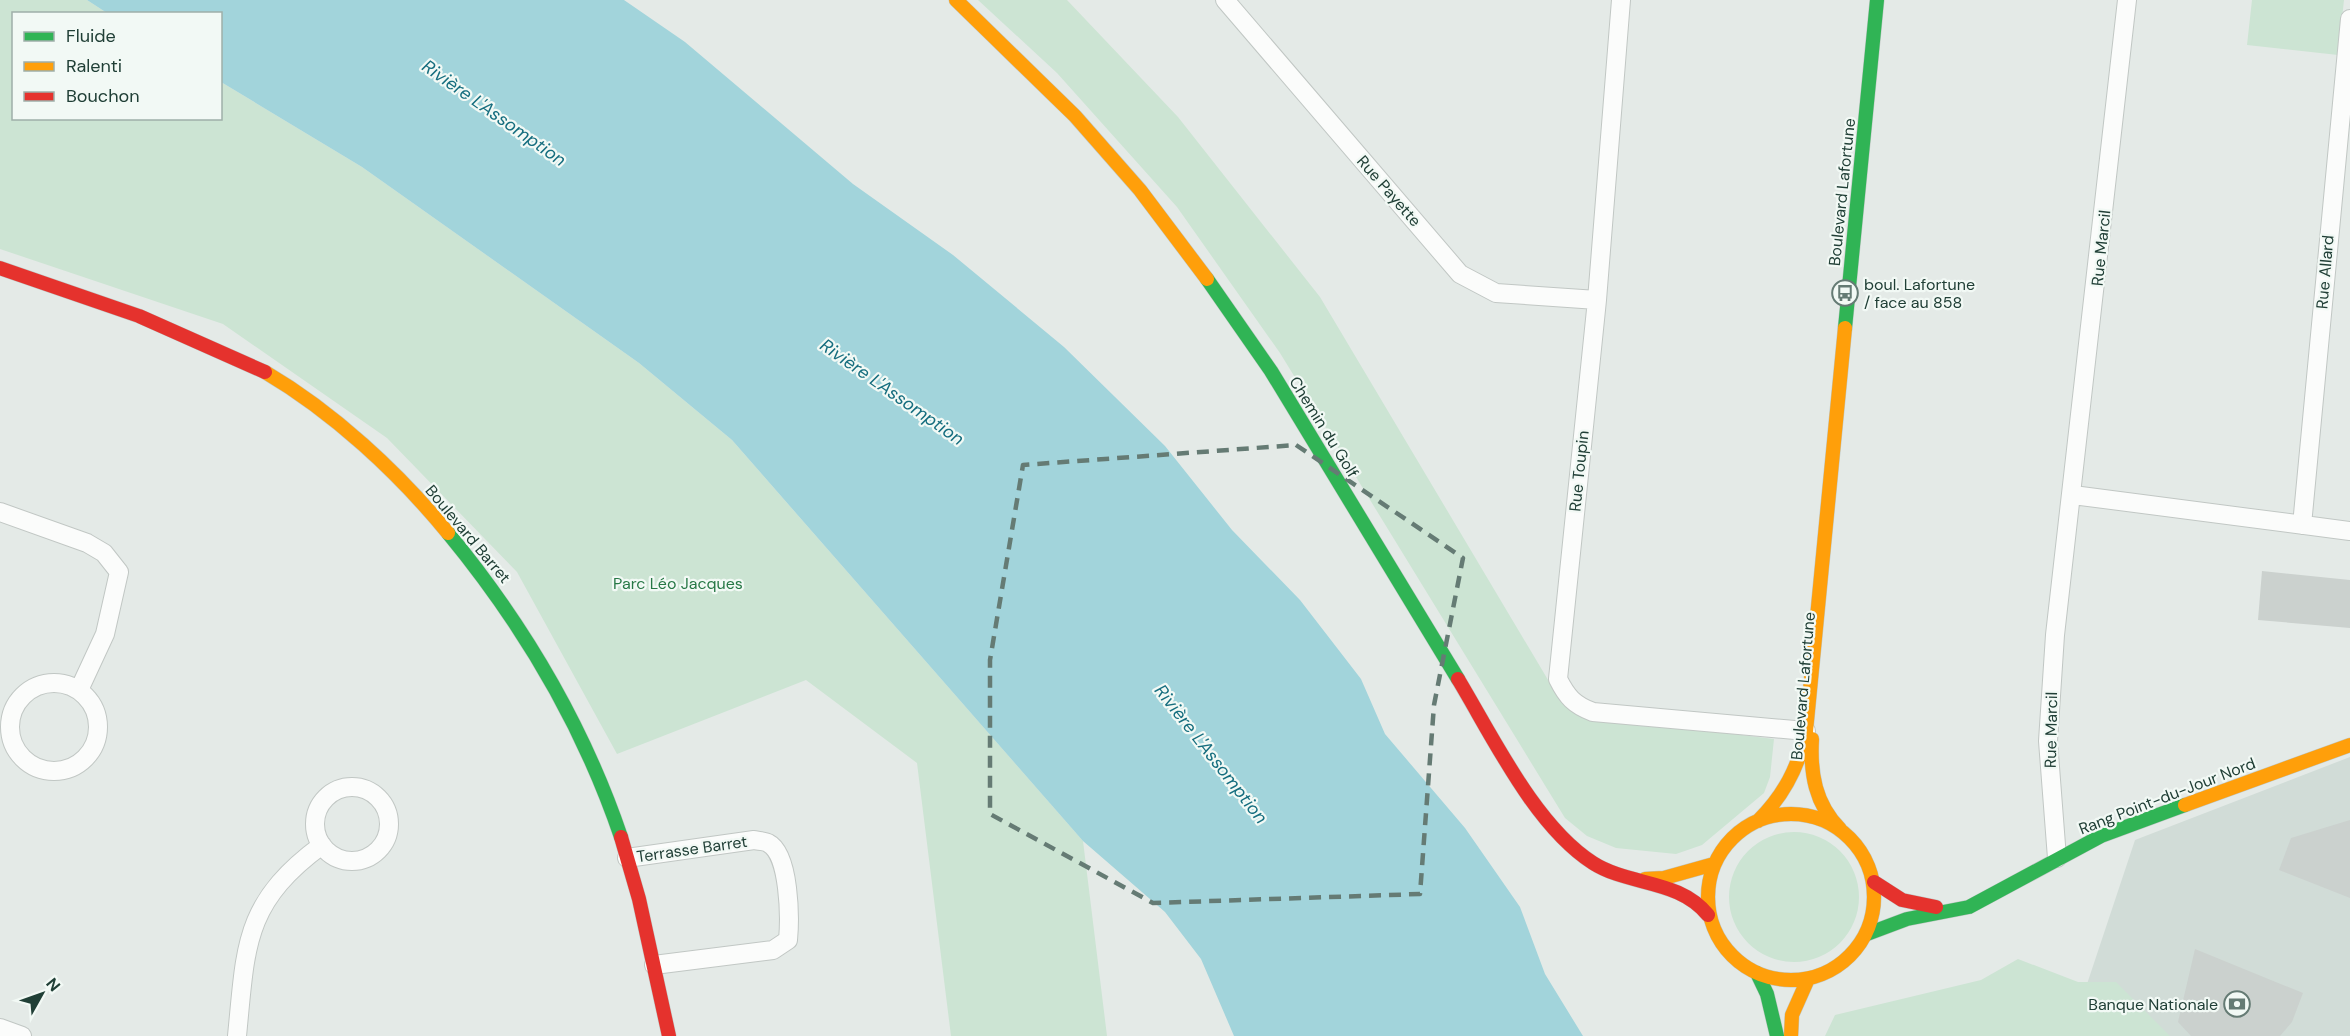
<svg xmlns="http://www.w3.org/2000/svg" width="2350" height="1036" viewBox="0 0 2350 1036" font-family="'DM Sans',sans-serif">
	<rect width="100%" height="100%" fill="#e4eae7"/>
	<path fill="#d1dcd7" d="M2350,757V1036H2132L2083,996L2135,840Z"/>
	<path fill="#cce4d3" d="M0,0H87L107,13L14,14V118H220L221,82L362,167L639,363L732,440L1083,841L1107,1036H951L917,763L806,680L617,754L517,572L387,438L223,324L0,249Z
		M978,0H1067L1178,117L1320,297L1560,700L1584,716L1774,739L1770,777L1764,793L1702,845L1676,854L1616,848L1587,836L1565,818L1280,353L1177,207L1057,73Z
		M2252,0H2344L2338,55L2247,45Z
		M1729 897a65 65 0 1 1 130 0a65 65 0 1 1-130 0Z
		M2018,959L2078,982H2116L2170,1036H1825L1835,1015L1981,980Z"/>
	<path fill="#a2d4db" d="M87,0H624L685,42L853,184L953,255L1064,347L1165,446L1232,530L1300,600L1361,679L1385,734L1465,828L1520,907L1545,974L1583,1036H1234L1201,959L1165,912L1083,841L732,440L639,363L362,167L221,82L220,14L107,13Z"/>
	<path fill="#cbd1ce" d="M2262,571L2350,580V628L2258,620Z
		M2350,820V898L2279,870L2291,838Z
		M2195,949L2303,993L2292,1022L2280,1036H2191L2178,1022Z"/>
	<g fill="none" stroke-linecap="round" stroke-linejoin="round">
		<g stroke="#c1c7c4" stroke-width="20">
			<path id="street" d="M1225,0L1460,274L1496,293L1597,300
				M1621,0L1597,300L1558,679C1567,697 1574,705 1593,712L1806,731
				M2073,495L2350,531
				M0,512L87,543L104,553L119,572L105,634L79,690
				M2302,525L2350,19
				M10 727a44 44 0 1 1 88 0a44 44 0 1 1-88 0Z
				M315 824a37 37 0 1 1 74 0a37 37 0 1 1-74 0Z
				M627,858L754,840C758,841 765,841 768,843C790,854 790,919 788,940L773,950L654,965
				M2057,858L2048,741L2055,635L2127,0
				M0,1028L22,1036
				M237,1036C246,946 243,903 322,845"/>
		</g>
		<g stroke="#bfc7c4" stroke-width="15">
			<path id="fast" d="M1207,279L1271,371L1458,679
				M1845,328L1877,0
				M448,533C523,624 583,725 621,837
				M1867,934L1907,919L1969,907L2101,836L2185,805
				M1757,973L1767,994L1777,1036"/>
		</g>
		<g stroke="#bfc7c4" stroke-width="15">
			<path id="slow" d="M956,0L1075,116L1140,190L1207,279
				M265,372C333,412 398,472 448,533
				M1812,739C1810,773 1815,804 1840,829
				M2185,805L2350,745
				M1708 897a83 83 0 1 1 166 0a83 83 0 1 1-166 0Z
				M1758,821C1784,795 1799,767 1806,731L1845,328
				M1645,879L1664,878L1714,864
				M1791,1036L1792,1015L1808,979"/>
		</g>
		<g stroke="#bfc7c4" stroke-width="15">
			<path id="jam" d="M0,268L139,316L265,372
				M1458,679C1493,737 1535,826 1593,863C1629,886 1679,879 1708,915
				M621,837L639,899L669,1036
				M1874,882L1902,900L1936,907"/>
		</g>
		<use href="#street" stroke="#fbfcfb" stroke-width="18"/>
		<use href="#fast" stroke="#30b455" stroke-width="14"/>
		<use href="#slow" stroke="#ff9f0a" stroke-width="14"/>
		<use href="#jam" stroke="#e5322d" stroke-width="14"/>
	</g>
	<path fill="none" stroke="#657b74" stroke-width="4.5" stroke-dasharray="12 8" stroke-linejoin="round" d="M1296,445L1463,558L1434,705L1420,894L1153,903L990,814V660L1023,465Z"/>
	<defs>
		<g id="bus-ring" transform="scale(1.35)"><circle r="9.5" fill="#f2f9f5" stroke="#657b74" stroke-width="1.5"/><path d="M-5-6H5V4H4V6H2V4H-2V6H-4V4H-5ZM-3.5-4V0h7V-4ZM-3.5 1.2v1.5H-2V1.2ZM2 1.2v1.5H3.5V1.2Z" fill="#657b74"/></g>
		<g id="bank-ring" transform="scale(1.35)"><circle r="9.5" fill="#f2f9f5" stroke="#657b74" stroke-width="1.5"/><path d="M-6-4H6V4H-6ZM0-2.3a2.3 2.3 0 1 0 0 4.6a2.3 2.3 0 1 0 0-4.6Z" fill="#657b74"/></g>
	</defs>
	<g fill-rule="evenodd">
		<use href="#bus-ring" x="1845" y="293"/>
		<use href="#bank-ring" x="2237" y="1004"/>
	</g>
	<g text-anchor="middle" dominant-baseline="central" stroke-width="4.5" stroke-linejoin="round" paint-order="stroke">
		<g font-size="16" fill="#203f36" stroke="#f2f9f5">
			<text transform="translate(1389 191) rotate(49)">Rue Payette</text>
			<text transform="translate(1842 192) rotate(-84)">Boulevard Lafortune</text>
			<text transform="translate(2101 248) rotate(-84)">Rue Marcil</text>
			<text transform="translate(2325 272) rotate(-85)">Rue Allard</text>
			<text transform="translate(1324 427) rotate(58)">Chemin du Golf</text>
			<text transform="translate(1579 471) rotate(-84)">Rue Toupin</text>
			<text transform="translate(468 534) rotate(50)">Boulevard Barret</text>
			<text transform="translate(1803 686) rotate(-85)">Boulevard Lafortune</text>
			<text transform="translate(2051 730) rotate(-89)">Rue Marcil</text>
			<text transform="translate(2167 796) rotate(-21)">Rang Point-du-Jour Nord</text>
			<text transform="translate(692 849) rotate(-8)">Terrasse Barret</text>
		</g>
		<g font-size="16" fill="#203f36" stroke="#f2f9f5" text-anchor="start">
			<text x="1864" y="284">boul. Lafortune<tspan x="1864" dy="18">/ face au 858</tspan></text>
			<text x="2218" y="1004" text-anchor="end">Banque Nationale</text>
		</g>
		<g font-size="16" fill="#277846" stroke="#f2f9f5">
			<text x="678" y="583">Parc Léo Jacques</text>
		</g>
		<g font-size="18" font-style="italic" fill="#166e7f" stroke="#f2f9f5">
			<text transform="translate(494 113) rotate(35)">Rivière L'Assomption</text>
			<text transform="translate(892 392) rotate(35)">Rivière L'Assomption</text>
			<text transform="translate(1211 754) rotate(52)">Rivière L'Assomption</text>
		</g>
	</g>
	<rect x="12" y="12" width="210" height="108" fill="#f2f9f5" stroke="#9eafa9" stroke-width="1.5"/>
	<rect x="24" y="32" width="30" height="9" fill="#30b455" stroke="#9eafa9" stroke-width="1.5"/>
	<text x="66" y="42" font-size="18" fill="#203f36">Fluide</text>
	<rect x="24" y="62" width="30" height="9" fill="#ff9f0a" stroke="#9eafa9" stroke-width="1.5"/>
	<text x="66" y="72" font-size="18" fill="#203f36">Ralenti</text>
	<rect x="24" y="92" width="30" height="9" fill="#e5322d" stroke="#9eafa9" stroke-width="1.5"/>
	<text x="66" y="102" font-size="18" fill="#203f36">Bouchon</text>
	<g transform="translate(42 994) rotate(50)" stroke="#f2f9f5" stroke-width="4.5" paint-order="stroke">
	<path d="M0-4.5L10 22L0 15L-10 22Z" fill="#203f36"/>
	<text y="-9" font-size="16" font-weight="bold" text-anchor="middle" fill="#203f36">N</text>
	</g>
</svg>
